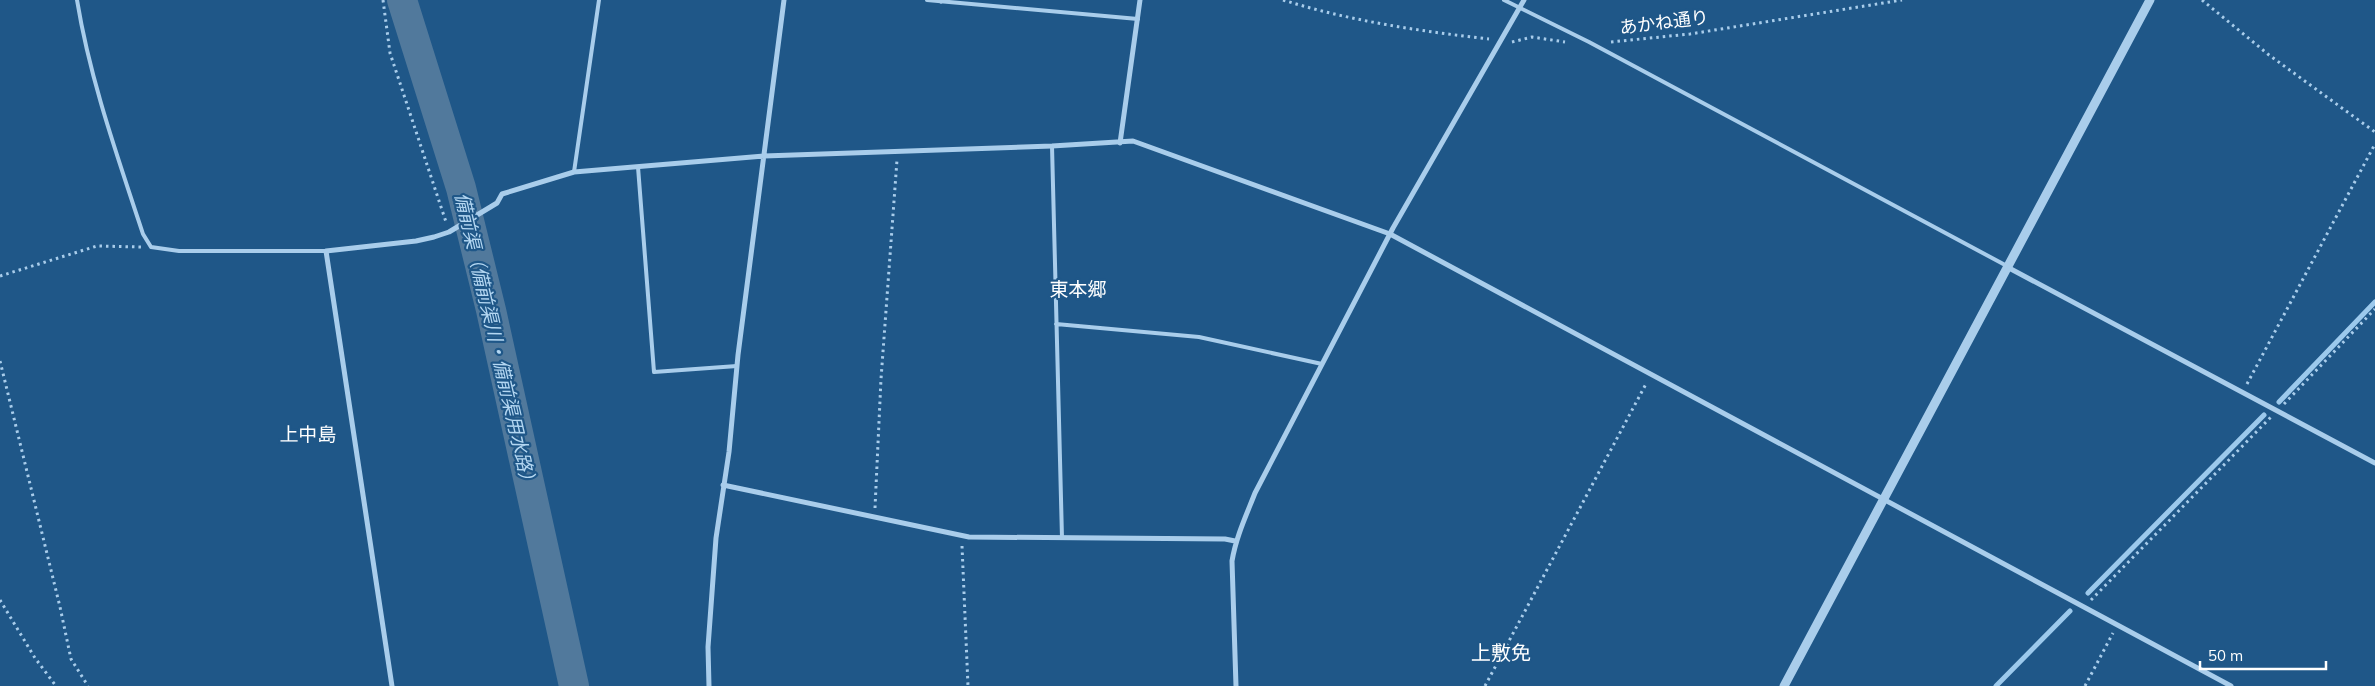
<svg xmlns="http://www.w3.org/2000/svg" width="2375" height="686" viewBox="0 0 2375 686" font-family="Mulish,'Noto Sans JP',sans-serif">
	<rect width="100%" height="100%" fill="#1f5788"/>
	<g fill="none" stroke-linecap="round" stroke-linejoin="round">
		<path stroke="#9cc9ec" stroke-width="5" d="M2279,402L2375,302
			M2088,593L2264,415
			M1996,686L2070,611"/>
		<path stroke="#51799c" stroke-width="30" d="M402,0L461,188L491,310L574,686"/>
		<path stroke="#a9cdeb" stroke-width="3" stroke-dasharray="2.5 4" stroke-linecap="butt" d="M383,0L390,53L446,222
			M1283,0C1350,21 1419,31 1489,39
			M2202,0L2269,55L2375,132
			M1512,42L1532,37L1565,42
			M1611,42L1690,34L1902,0
			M0,276L97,246L141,247
			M0,361L60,607L71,659L88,686
			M2247,384L2375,144
			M2284,404L2375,309
			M875,508L881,379L897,160
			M962,546L968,686
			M0,600L35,658L56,686
			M2091,600L2271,417
			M1485,686L1647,382
			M2085,686L2113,633"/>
		<path stroke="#a9cdeb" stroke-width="4" d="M77,0C90,80 118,158 143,234L151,247L179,251H326
			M927,0L1138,19
			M1504,0L1589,42L2007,266
			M1052,146L1062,538
			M638,167L654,372L737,366
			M574,172L599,0
			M1056,324L1199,337L1322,364"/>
		<path stroke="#a9cdeb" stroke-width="5" d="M941,1L942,0
			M1120,143L1140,0
			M2009,268L2375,463
			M723,485L969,537L1225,539L1235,541
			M392,686L326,251L416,241L434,237L449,232L497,203L502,194L574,172L764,156L1052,146L1133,141L1390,234L2231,686
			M709,686L708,647L716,538L729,452L738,355L784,0
			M1236,686L1232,561C1236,537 1246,516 1255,493L1393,228L1524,0"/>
		<path stroke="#a9cdeb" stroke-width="9" d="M1784,686L2150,0"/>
	</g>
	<g text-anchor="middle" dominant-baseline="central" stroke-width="4.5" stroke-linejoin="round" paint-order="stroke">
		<g font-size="18" fill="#fff" stroke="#1f5788">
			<text transform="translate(1664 22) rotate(-7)">あかね通り</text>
		</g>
		<g font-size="19" fill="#fff" stroke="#1f5788">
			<text x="1078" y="289">東本郷</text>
			<text x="308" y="434">上中島</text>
		</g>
		<g font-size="19" font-style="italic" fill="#b4d7f2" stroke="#1f5788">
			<text transform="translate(496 341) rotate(77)">備前渠（備前渠川・備前渠用水路）</text>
		</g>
		<g font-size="20" fill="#fff" stroke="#1f5788">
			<text x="1501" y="652">上敷免</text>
		</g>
	</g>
	<path d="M2200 661v8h126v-8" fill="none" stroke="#ffffff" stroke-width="2.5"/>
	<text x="2208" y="661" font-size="15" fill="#ffffff" stroke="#1f5788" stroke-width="4" paint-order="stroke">50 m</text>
</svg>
